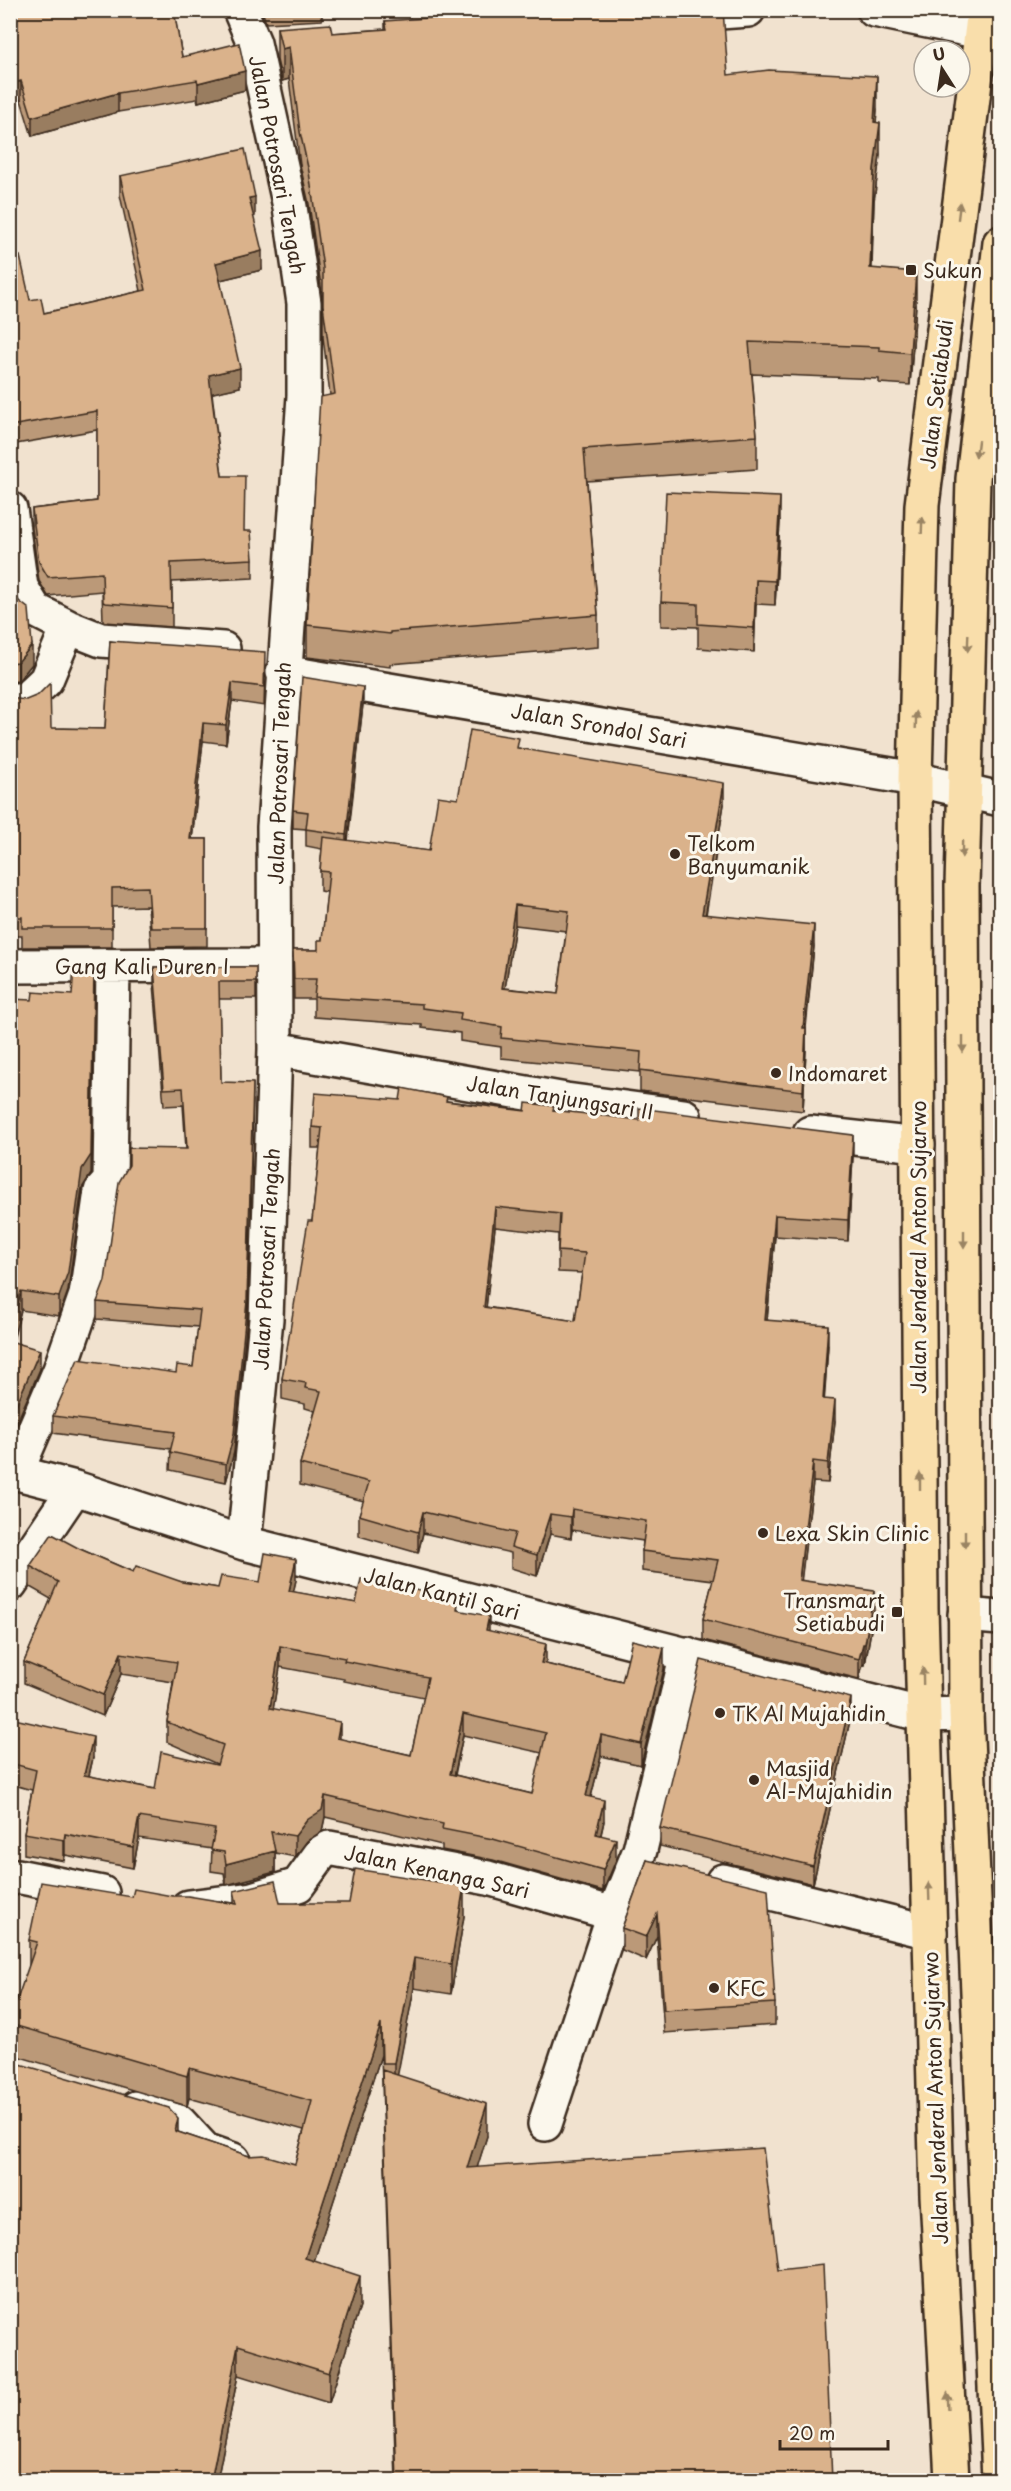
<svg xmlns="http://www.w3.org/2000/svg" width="1011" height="2491" viewBox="0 0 1011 2491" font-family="'Playpen Sans',sans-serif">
	<rect width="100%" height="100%" fill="#f1e2cf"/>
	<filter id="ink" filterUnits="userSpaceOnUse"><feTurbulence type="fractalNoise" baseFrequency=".0167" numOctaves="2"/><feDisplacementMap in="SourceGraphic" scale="12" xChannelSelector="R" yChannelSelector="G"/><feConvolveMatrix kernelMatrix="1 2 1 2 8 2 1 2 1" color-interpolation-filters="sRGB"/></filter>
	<g filter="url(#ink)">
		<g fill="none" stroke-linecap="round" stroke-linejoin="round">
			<g stroke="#3b2a1e" stroke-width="38">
				<path id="minor" d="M240,10L254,43L290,207L304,303V396L274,827L275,1049L266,1319L244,1543
					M874,10L981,32
					M678,15L748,10
					M10,509L21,587L35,610L68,627L101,640L223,649
					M283,672L915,779L1000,799
					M10,700H25L46,680L68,627
					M10,966L274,965
					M275,1049L566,1100L684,1116
					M810,1133L918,1145
					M10,1471L75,1488L244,1543L924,1715L966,1714
					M16,1473L60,1370L86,1295L101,1191L110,1181L113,966
					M10,1584L75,1488
					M965,1615L1000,1618
					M10,1879L17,1876L102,1893
					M723,1881L930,1932
					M188,1907L252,1899L298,1885L322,1852L329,1848L488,1878L614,1914L640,1850L687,1654
					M136,2108L179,2122L205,2150L233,2160
					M545,2124L614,1914"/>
			</g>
			<g stroke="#3b2a1e" stroke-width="38">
				<path id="highway" d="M952,2480L937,2195L921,1608L915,779L922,505L984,10
					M999,2480L966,1714L962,886L973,479L1000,243"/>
			</g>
			<use href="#minor" stroke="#fbf7ec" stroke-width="33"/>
			<use href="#highway" stroke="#f9deab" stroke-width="33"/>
		</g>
		<path fill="#bb9978" stroke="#3b2a1e" stroke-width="1.5" fill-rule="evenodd" d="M10,10L174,12L182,57L245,90L198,102L197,99L118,112L32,136L21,100Z
			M262,10H322V20L266,23Z
			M377,10H459L378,16Z
			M570,14L728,75L877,109L876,122L880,155L874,201L872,268L916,304L910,385L879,383V379L752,374L757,436V469L587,481L598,615V647L390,664V667L307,657V625L330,395L323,337V300L309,204L300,165L289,79L282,81L277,60V28L332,33L385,29V21Z
			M120,176L255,216H253L262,270L220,280L240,387L212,393L222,476L244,531L253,559V578L172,582V627L105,622L103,621L102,591L48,596L39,581L32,528V509L97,501V430L10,445V258L30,300L44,313L141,291L120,195Z
			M780,521L775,605L756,604L754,652L698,648V627L661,626V602Z
			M10,586L32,664L18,681L10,682Z
			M110,641L265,671L264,706L232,701L226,744L203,741L192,839H207V946L151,947L148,906L112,907V947H22V936H10V698L51,728L105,729Z
			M363,704L348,841L429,851L458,799L519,748L724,804L706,915L814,946L806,1028V1049L803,1111L640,1091V1072L501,1058V1047L460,1041V1033L422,1028V1025L314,1017V999H294L293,950H318L322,940L327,892L320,891V871L322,849L306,846V829L293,828V810ZM515,925L566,931L558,994L505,988Z
			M154,967H256V999H219L221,1082L253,1100L247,1318L234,1452L226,1482L170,1470L171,1449L53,1433V1416L193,1367L198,1327L97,1319V1302L186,1149L183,1105L164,1106L154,984Z
			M10,999L91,1174L82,1188L68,1291L59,1316L21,1310L13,1341L40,1369L10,1438Z
			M400,1100L447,1101L525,1111L554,1110L853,1156L848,1241L775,1236L767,1320L828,1345L824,1399L835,1421L828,1483L813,1482L801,1580L874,1612L865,1665L863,1664L859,1679L703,1640V1619L713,1580L642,1571V1551L643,1541L572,1530L571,1538L550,1534L537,1576L511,1568V1553L423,1533L418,1553L359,1536V1515L364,1501L300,1485V1464L315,1411L305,1408V1404L282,1399V1379L312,1221L320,1148H312V1127ZM495,1227L558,1234V1272L582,1273L575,1321L486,1307Z
			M80,1549L133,1572L182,1582L218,1588L260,1582L296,1580L293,1592L356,1603L459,1610L489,1631L546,1664L622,1682L664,1669L641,1765L601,1756L591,1797L604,1821L601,1835L616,1860L603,1891L493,1860L442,1850V1845L325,1817L322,1831L307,1841L295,1857L275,1853V1872L226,1885L224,1873L211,1871L212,1849L139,1838L133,1868L65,1855L64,1861L24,1854V1833L32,1790L10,1784V1718L93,1758L89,1776L155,1789L217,1765V1764L167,1742V1722L173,1682L121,1674L103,1716L24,1683V1662L51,1599L30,1587V1566ZM280,1667L344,1679V1681L424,1697L411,1755L340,1739L273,1709ZM463,1735L542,1753L532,1794L455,1775Z
			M851,1716L813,1884L660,1846V1828Z
			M647,1860L775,2003V2025L664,2033L657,1936L646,1960L622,1950V1928Z
			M234,1891L280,1903L464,1916L451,1994L414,1988L397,2075L487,2136L477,2167L778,2270L832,2481H396L381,2055L314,2261L360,2306L329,2403L238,2375L217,2481H10L178,2132L249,2156L295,2164L304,2130L189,2098L187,2106L10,2054V2020L29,1967V1940L132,1897L172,1896L234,1903Z"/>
		<path fill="#997d61" stroke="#3b2a1e" stroke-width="1.5" d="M289,47V79L282,81V49Z
			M245,71V90L198,102V83Z
			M877,76V109L874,155V122Z
			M21,81V100L10,103V84Z
			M118,93V112L32,136V117Z
			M880,123V155L874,201L870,300V268L874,169Z
			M255,197V216L249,217V198Z
			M262,251V270L216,281V263Z
			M916,272V304L910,385V353Z
			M240,368V387L209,394V375Z
			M780,497V521L775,605V581Z
			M756,580V604L754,652V628Z
			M32,645V664L18,681V662Z
			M232,683V701L226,744V725Z
			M363,687V704L346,852V835Z
			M203,723V741L190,858V839Z
			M724,783V804L702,935V914Z
			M515,905V925L502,1008V988Z
			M814,925V946L803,1049V1028Z
			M94,984L91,1174L82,1188L68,1291L59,1316V1297Z
			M806,1028V1049L803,1111V1091Z
			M253,1083L247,1318L234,1452L226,1482V1464Z
			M853,1135V1156L848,1241V1220Z
			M495,1207V1227L484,1327V1307Z
			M775,1215V1236L765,1341V1320Z
			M21,1291V1310L10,1350V1331Z
			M828,1325V1345L823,1420V1399Z
			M40,1350V1369L10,1438V1419Z
			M835,1400V1421L828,1483V1463Z
			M813,1461V1482L799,1600V1580Z
			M572,1509V1530L571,1538V1517Z
			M423,1512V1533L418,1553V1532Z
			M550,1514V1534L537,1576V1555Z
			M296,1559V1580L289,1612V1591Z
			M874,1591V1612L865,1665V1644Z
			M489,1616V1636L486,1630Z
			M546,1644V1665L541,1663Z
			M863,1644V1664L859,1679V1659Z
			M280,1646V1667L270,1729V1708Z
			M664,1648V1669L641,1765V1744Z
			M121,1653V1674L103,1716V1695Z
			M851,1698V1716L813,1884V1866Z
			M463,1714V1735L450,1795V1774Z
			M340,1722V1743L337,1738Z
			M601,1735V1756L586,1817V1796Z
			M93,1737V1758L84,1796V1775Z
			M325,1796V1817L322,1831L307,1841L295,1857V1836Z
			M604,1800V1821L596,1855V1834Z
			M139,1817V1838L133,1868V1847Z
			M65,1834V1855L64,1861V1840Z
			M616,1839V1860L603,1891V1870Z
			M275,1851V1872L226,1885V1864Z
			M464,1886V1916L451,1994V1964Z
			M657,1914V1936L646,1960V1937Z
			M414,1958V1988L394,2094V2063Z
			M381,2024V2055L305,2289V2258Z
			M189,2068V2098L187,2106V2076Z
			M487,2104V2136L467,2200V2168Z
			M178,2118V2148L175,2131Z
			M360,2276V2306L329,2403V2373Z
			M238,2345V2375L217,2481H211Z"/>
		<path fill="#dab28b" stroke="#3b2a1e" stroke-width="1.5" fill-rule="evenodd" d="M10,10H174L182,57L239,43L245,71L198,83L197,80L118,93L32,117L21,81L10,84Z
			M537,10H570V14L608,10H723L728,75L769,70L877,76L874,122L880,123L874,169L870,268L916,272L910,353L879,350V347L749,342L757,436L584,449L598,615L390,632V634L307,625L320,397L335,394L323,305V268L309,172L300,132L289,47L282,49L277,28L330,24L332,33L387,29L385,21Z
			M245,149L255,197L249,198L262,251L216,263L240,368L209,375L222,476H245L244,531H251L253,559L171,563L172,608L105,603L103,602L102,573L48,577L39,562L32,509L97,501V411L10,426V258L20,256L30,300L41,298L44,313L146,290L120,176Z
			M666,492L780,497L775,581L756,580L754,628L698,624V604L661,602Z
			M10,586L19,601L29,609L32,645L18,662L10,663Z
			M110,641L265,652L264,687L232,683L226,725L203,723L190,839H207V928H151L148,887L112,888V928H22V917H10V698L26,700L38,695L50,683L51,728L105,729Z
			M302,677L363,687L346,835L306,829L308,812L293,810Z
			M470,730L519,738L517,748L724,783L702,914L814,925L803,1028H806L803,1091L640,1070L641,1052L501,1038L502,1027L460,1020L461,1013L422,1008V1004L314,997L316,979H294L293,950H318V940H322L329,872L320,871L323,837L429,851L438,796L458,799ZM515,905L569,911L558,994L502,988Z
			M74,966H94L91,1155L82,1169L68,1272L59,1297L21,1291L10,1331V999L32,1000L33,992L72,995Z
			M154,967H256V982H219L221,1082L253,1083L247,1301L234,1434L226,1464L170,1452L175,1432L53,1416L78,1359L176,1373L177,1365L193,1367L200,1310L97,1302L105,1281L119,1182L129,1165V1148L187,1149L183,1088L164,1089Z
			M402,1088L447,1097L446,1101L525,1111L526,1103L554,1106L553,1110L639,1120V1108L853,1135L848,1220L775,1215L765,1320L828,1325L823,1399L835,1400L828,1463L813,1461L799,1580L874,1591L865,1644H863L859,1659L703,1619L718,1560L642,1551L646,1521L572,1509L571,1517L550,1514L537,1555L511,1547L515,1533L423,1512L418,1532L359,1515L369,1482L300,1464L321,1391L305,1388L306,1383L282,1379L308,1221H312L322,1128L312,1127L315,1093L400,1100ZM495,1207L560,1214L558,1251L585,1253L575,1321L484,1307Z
			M10,1341L40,1350L10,1419Z
			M52,1534L80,1549L133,1572L136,1566L182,1582L218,1588L221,1576L260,1582L265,1553L296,1559L289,1591L356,1603L361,1579L459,1599L457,1610L489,1616L486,1630L546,1644L541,1663L622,1682L632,1640L664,1648L641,1744L601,1735L586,1796L604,1800L596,1834L616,1839L603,1870L493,1839L442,1829L443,1824L325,1796L322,1810L307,1820L295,1836L271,1832L275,1851L226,1864L224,1852L211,1850L215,1829L139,1817L133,1847L65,1834L64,1840L24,1833L36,1770L10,1763V1718L93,1737L84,1775L155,1789L161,1752L217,1765L223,1745L167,1722L177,1662L121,1653L103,1695L24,1662L58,1582L30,1566ZM280,1646L345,1658L344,1661L428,1677L411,1755L337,1738L340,1722L270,1708ZM463,1714L546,1733L532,1794L450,1774Z
			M701,1660L851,1698L813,1866L660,1828Z
			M647,1860L768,1889L775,2003L664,2010L657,1914L646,1937L622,1928Z
			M355,1869L464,1886L451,1964L414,1958L394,2063H382L381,2024L305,2258L360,2276L329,2373L238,2345L211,2481H10V2061L169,2108L178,2118L175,2131L249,2156L264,2155L295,2164L312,2101L189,2068L187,2076L10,2024V2020L37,1942L29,1940L41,1882L132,1897L134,1889L172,1896H188L237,1904L234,1891L275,1881L280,1903H349Z
			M382,2070L487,2104L467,2168L763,2148L778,2270L823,2265L832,2481H397Z"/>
		<defs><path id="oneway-solid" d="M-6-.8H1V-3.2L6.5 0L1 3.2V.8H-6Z" transform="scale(1.5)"/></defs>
		<g fill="#9a8464">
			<use href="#oneway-solid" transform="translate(959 211) rotate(-83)"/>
			<use href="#oneway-solid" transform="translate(977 449) rotate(97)"/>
			<use href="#oneway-solid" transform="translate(922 525) rotate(-88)"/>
			<use href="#oneway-solid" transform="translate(968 643) rotate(92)"/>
			<use href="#oneway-solid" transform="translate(916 720) rotate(-88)"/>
			<use href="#oneway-solid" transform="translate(962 849) rotate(91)"/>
			<use href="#oneway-solid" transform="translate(963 1044) rotate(90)"/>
			<use href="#oneway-solid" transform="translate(964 1239) rotate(90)"/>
			<use href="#oneway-solid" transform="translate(920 1481) rotate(-90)"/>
			<use href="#oneway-solid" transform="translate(965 1539) rotate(90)"/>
			<use href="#oneway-solid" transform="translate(923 1676) rotate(-91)"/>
			<use href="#oneway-solid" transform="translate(929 1891) rotate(-92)"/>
			<use href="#oneway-solid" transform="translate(948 2401) rotate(-93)"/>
		</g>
	</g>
	<g fill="#3b2a1e" stroke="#fbf7ec" stroke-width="2">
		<rect x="905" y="264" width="12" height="12" rx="3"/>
		<circle cx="675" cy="854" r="6"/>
		<circle cx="776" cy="1073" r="6"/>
		<circle cx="763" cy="1533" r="6"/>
		<rect x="891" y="1606" width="12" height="12" rx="3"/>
		<circle cx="720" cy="1713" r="6"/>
		<circle cx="754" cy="1780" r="6"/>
		<circle cx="714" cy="1988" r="6"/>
	</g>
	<g text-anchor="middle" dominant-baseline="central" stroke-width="6" stroke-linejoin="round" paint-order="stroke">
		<g font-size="20" fill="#3b2a1e" stroke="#fbf7ec">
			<text transform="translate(278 165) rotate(79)">Jalan Potrosari Tengah</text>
			<text transform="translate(936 394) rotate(-83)">Jalan Setiabudi</text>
			<text transform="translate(599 725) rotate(10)">Jalan Srondol Sari</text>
			<text transform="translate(279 773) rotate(-88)">Jalan Potrosari Tengah</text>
			<text x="142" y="966">Gang Kali Duren I</text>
			<text transform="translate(560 1097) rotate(9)">Jalan Tanjungsari II</text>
			<text transform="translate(918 1247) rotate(-90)">Jalan Jenderal Anton Sujarwo</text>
			<text transform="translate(266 1259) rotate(-87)">Jalan Potrosari Tengah</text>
			<text transform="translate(442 1593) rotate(14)">Jalan Kantil Sari</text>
			<text transform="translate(437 1871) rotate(12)">Jalan Kenanga Sari</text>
			<text transform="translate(935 2098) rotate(-92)">Jalan Jenderal Anton Sujarwo</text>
		</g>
		<g font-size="20" fill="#3b2a1e" stroke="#fbf7ec" text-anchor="start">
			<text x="923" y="270">Sukun</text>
			<text x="687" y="843">Telkom<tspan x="687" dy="23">Banyumanik</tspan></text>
			<text x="788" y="1073">Indomaret</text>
			<text x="775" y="1533">Lexa Skin Clinic</text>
			<text x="885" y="1600" text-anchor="end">Transmart<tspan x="885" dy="23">Setiabudi</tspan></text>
			<text x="732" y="1713">TK Al Mujahidin</text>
			<text x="766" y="1768">Masjid<tspan x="766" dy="23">Al-Mujahidin</tspan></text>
			<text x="726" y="1988">KFC</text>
		</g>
	</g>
	<rect width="1011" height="2491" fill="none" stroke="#fbf7ec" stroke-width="36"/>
	<rect x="18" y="18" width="975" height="2455" fill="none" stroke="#3b2a1e" stroke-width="2" filter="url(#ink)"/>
	<g transform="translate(942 69) rotate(348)"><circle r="28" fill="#fbf7ec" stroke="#aea59a" stroke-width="1.5"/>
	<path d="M0-4.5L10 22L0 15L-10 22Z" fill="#3b2a1e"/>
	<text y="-9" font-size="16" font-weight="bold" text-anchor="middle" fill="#3b2a1e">U</text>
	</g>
	<path d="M780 2440v9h108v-9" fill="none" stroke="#3b2a1e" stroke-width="3"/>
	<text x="789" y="2440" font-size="18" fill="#3b2a1e" stroke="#fbf7ec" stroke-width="4.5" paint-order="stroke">20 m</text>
</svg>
